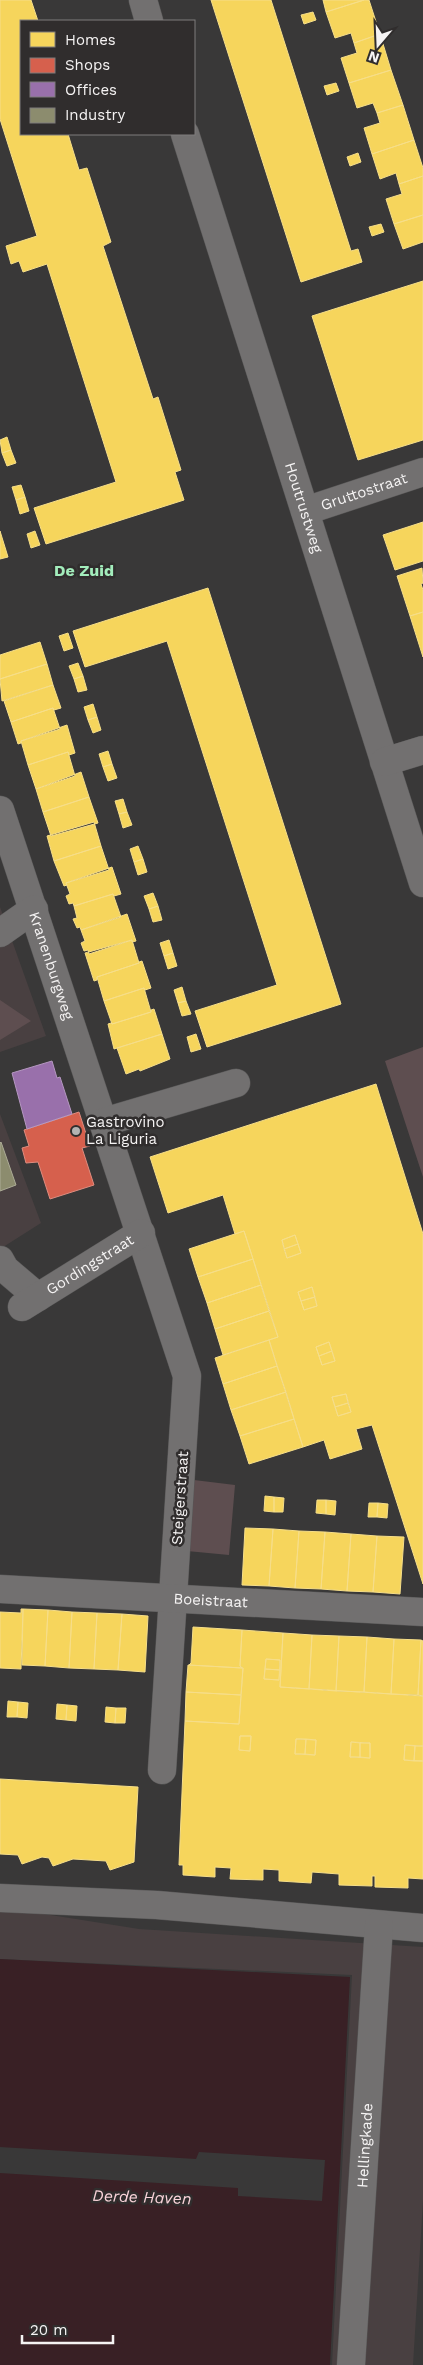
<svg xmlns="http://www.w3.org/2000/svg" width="423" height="2365" viewBox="0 0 423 2365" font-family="'Work Sans',sans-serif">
	<rect width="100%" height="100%" fill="#393838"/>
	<path fill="#494041" d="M0,907L46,1036L0,1052Z
		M0,1114L41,1223L0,1249Z
		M0,1907L139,1929L423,1947V2201L413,2365H332L352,1975L0,1959Z"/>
	<path fill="#5e4e50" d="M0,1000L31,1021L0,1040Z
		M423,1047V1177L385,1061Z
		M194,1480L235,1485L229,1555L187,1551Z"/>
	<path fill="#392025" d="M0,1959L350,1977L330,2365H0Z"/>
	<path fill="#393838" d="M0,2147L196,2159L199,2152L325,2160L322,2201L238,2196V2188L0,2173Z"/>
	<path fill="#f6d55c" stroke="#f6de89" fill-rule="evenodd" d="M0,0H31L38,21H21V134H68L79,170L87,168L111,242L103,246L153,399L158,397L181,470L175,472L184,500L46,544L34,508L116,482L47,264L23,272L19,261L11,264L6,246L37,236L0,119Z
		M211,0H271L351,251L358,249L362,262L301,282Z
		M323,0H364L326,12Z
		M364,0H369L380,34L354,43L351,33L335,38L326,12Z
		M313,12L316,20L304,24L301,15Z
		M380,34L391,70L349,83L341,58L357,53L354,43Z
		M391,70L403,105L377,113L373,103L357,108L349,83Z
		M336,83L339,91L327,95L324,86Z
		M403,105L414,140L372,154L364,128L380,123L377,113Z
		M414,140L423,168V176L399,184L396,173L380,179L372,154Z
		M358,153L361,162L350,166L347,157Z
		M423,176V215L394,224L386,199L402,194L399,184Z
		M423,215V242L403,249L394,224Z
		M381,224L384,232L372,236L369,227Z
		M423,281V440L358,460L312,316Z
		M7,437L11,450L2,453L0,440Z
		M11,450L16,463L7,466L2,453Z
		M21,485L25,497L16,500L12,487Z
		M25,497L29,511L20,514L16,500Z
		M423,522V561L395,570L383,535Z
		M0,531L8,557L0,559Z
		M35,531L40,545L31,548L27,534Z
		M422,568L423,583L421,584L423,590V612L410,616L397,576Z
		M208,588L341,1004L207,1047L195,1011L277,985L167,641L85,667L73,631Z
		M423,612V657L410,616Z
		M68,633L73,648L64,651L59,636Z
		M40,642L47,664L0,679V655Z
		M78,663L83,676L74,679L69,666Z
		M47,664L53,685L2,701L0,679Z
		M83,676L87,690L78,692L74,679Z
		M53,685L61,708L54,710L53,708L11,722L4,701Z
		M93,704L97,717L88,720L84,707Z
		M53,708L60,729L21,741V743L18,744L11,722Z
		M97,717L101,730L93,733L88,720Z
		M67,725L75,753L69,755L68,752L28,765L21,741Z
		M108,751L112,764L103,767L99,754Z
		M68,752L75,776L36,789L28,765Z
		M112,764L117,778L108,781L103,767Z
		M81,772L89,797L43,812L36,789Z
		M89,797L98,823L51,836L43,812Z
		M123,799L127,812L119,814L115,801Z
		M127,812L132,825L123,828L119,814Z
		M94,822L101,846L54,861L47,836Z
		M101,846L109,870L66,883L67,885L64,886L54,861Z
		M138,846L143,859L134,862L130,849Z
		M143,859L147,872L138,875L134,862Z
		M112,867L121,894L114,896L113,894L74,906L73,903L69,904L66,896L70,894L66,883Z
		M153,893L158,906L149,909L144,896Z
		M113,894L121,917L81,930L80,927L77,928L73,919L77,918L74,906Z
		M158,906L162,920L153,922L149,909Z
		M127,914L136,941L132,942V940L89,954L88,950L84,951L81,943L85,941L81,930Z
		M132,940L139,963L97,977V980L94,981L85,953Z
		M169,940L173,953L164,956L160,943Z
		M173,953L177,966L168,969L164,956Z
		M142,961L151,988L145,990L144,988L104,1001L97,977L139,963V962Z
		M182,987L186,1001L178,1003L174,990Z
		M144,988L151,1012L112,1024L104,1001Z
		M186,1001L191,1014L182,1016L178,1003Z
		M154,1009L162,1034L114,1049L108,1024L111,1023L112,1024L151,1012V1010Z
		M162,1034L170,1059L140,1071L139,1069L126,1074L117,1048Z
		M196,1034L201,1049L191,1052L187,1037Z
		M376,1084L423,1234V1584L372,1425L356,1429L362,1449L330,1459L324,1440L303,1447L269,1340L278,1337L244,1231L235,1234L223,1195L168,1213L150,1157ZM295,1235L301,1253L287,1258L282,1240ZM312,1287L317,1306L304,1310L298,1292ZM329,1342L335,1361L322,1365L316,1347ZM346,1394L351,1412L338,1416L332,1397Z
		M244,1231L253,1259L198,1277L189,1249Z
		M295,1235L298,1244L284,1249L282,1240Z
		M298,1244L301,1253L287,1258L284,1249Z
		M253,1259L261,1285L207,1303L198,1277Z
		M261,1285L269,1311L215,1329L207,1303Z
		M312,1287L315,1297L301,1301L298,1292Z
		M315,1297L317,1306L304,1310L301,1301Z
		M269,1311L278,1337L223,1355L215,1329Z
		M269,1340L277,1366L223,1384L215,1358Z
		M329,1342L332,1351L319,1356L316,1347Z
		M332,1351L335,1361L322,1365L319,1356Z
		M277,1366L286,1392L231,1410L223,1384Z
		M286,1392L294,1419L240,1436L231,1410Z
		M346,1394L348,1403L335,1407L332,1397Z
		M348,1403L351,1412L338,1416L335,1407Z
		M294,1419L303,1447L249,1464L240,1436Z
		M265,1496L274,1497V1512L264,1511Z
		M274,1497L284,1498L283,1512H274Z
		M317,1500H326V1514L316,1513Z
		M326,1500L336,1501L335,1515L326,1514Z
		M369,1503H378L377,1517H368Z
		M378,1503L388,1504L387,1518L377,1517Z
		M245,1528L273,1529L269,1586L242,1585Z
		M273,1529L299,1531L295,1588L269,1586Z
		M299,1531L325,1532L321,1589L295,1588Z
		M325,1532L351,1534L347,1591L321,1589Z
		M351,1534L377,1536L373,1592L347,1591Z
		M377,1536L404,1537L400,1594L373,1592Z
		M21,1609H23L21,1669L0,1668V1612L21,1613Z
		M23,1609L48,1610L45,1666L22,1665Z
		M48,1610L72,1612L69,1668L45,1666Z
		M72,1612L97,1613L94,1669L69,1668Z
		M97,1613L122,1614L118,1670L94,1669Z
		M122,1614L148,1616L145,1672L118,1670Z
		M193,1627L242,1630L240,1666L242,1668L189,1665L191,1663Z
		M242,1630L283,1633L280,1687L423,1696V1746L405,1745L404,1760L423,1761V1879L408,1878V1888L375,1887V1876H372V1886L339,1885V1874L312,1872L311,1883L279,1881V1870L263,1869V1880L230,1879L231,1868L215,1867V1877L183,1875V1865H179L185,1721L239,1724L243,1668L240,1666ZM266,1659L280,1660L279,1680L264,1679ZM240,1736H251L250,1751L239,1750ZM296,1739L316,1740L315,1755L295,1754ZM351,1742L370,1743V1758L350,1757Z
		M283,1633L312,1635L309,1689L280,1687Z
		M312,1635L339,1636L336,1691L309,1689Z
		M339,1636L367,1637L364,1692L336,1691Z
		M367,1637L394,1639L391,1694L364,1692Z
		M394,1639L421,1640L418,1695L391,1694Z
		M421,1640L423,1641V1696L418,1695Z
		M266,1659L280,1660V1670L265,1669Z
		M188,1665L243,1668L241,1695L186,1692Z
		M265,1669L280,1670L279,1680L264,1679Z
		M186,1692L241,1695L239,1724L185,1721Z
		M8,1701L18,1702L17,1717H7Z
		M18,1702L28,1703L27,1718L17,1717Z
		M57,1704L67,1705L66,1720L56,1719Z
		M67,1705L77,1706L76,1721L66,1720Z
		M106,1707L116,1708L115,1723L105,1722Z
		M116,1708H126L125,1723H115Z
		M240,1736H251L250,1751L239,1750Z
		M296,1739H306L305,1754H295Z
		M306,1739L316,1740L315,1755L305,1754Z
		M351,1742L360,1743V1757H350Z
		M360,1743H370V1758L360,1757Z
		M405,1745L415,1746L414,1761L404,1760Z
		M415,1746H423V1761H414Z
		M0,1779L138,1787L134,1862L110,1870L106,1861L73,1859L53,1866L49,1858L42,1857L22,1864L18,1855L0,1854Z"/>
	<path fill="#d6604d" stroke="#df8c7f" d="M79,1112L90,1146L82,1148L94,1185L50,1199L38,1162L26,1163L22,1148L29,1146L24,1130Z"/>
	<path fill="#9970ab" stroke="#b597c1" d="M52,1061L57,1078L60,1077L72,1114L27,1129L12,1073Z"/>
	<path fill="#8c8c6e" stroke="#acab96" d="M1,1142L16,1185L0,1191V1143Z"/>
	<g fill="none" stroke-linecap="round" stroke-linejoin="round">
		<g stroke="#575656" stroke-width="29">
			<g id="minor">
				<path d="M143,0L149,21"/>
				<path id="s1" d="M185,134L423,883"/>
				<path id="s2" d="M305,511L423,472"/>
				<path d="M384,762L423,750"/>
				<path id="s3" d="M0,810L187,1376L162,1770"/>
				<path d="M0,933L34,909"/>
				<path d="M104,1122L236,1083"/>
				<path d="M0,1260L5,1269L38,1297"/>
				<path id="s4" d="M22,1307L141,1233"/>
				<path id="s5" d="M0,1589L423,1612"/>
				<path d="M0,1898L157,1905L423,1928"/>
				<path id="s6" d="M351,2365L379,1925"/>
			</g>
		</g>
		<use href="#minor" stroke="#727070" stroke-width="28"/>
	</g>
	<circle fill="#b3b2b2" stroke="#302d2d" stroke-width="2" cx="76" cy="1131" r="5"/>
	<g text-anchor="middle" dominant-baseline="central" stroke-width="5" stroke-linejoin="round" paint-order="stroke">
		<g font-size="15" fill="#f5f3f3" stroke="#302d2d">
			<text stroke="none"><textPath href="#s2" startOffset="62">Gruttostraat</textPath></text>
			<text stroke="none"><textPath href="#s1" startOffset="392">Houtrustweg</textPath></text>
			<text stroke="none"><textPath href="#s3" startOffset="164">Kranenburgweg</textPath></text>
			<text stroke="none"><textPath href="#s4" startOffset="80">Gordingstraat</textPath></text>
			<text transform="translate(180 1498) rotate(-86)">Steigerstraat</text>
			<text stroke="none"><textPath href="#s5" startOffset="211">Boeistraat</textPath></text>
			<text stroke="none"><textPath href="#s6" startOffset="220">Hellingkade</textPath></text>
		</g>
		<g font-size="15" fill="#f5f3f3" stroke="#302d2d" text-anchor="start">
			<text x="86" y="1122">Gastrovino<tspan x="86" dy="17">La Liguria</tspan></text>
		</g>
		<g font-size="16" font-weight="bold" fill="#a3edbc" stroke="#302d2d">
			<text x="84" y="570">De Zuid</text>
		</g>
		<g font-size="16" font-style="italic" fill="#fad4da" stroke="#302d2d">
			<text transform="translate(142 2197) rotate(2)">Derde Haven</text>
		</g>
	</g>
	<rect x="20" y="20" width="175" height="115" fill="#302d2d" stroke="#7f7c7c"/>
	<rect x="30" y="32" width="25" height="15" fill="#f6d55c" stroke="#7f7c7c"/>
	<text x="65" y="45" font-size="15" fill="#f5f3f3">Homes</text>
	<rect x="30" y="58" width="25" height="15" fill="#d6604d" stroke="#7f7c7c"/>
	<text x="65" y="70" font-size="15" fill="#f5f3f3">Shops</text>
	<rect x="30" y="82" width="25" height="15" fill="#9970ab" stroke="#7f7c7c"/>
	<text x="65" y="95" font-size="15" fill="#f5f3f3">Offices</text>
	<rect x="30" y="108" width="25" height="15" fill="#8c8c6e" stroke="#7f7c7c"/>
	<text x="65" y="120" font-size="15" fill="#f5f3f3">Industry</text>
	<g transform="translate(378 45) rotate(199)" stroke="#302d2d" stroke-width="4" paint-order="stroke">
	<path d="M0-4L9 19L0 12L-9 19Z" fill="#f5f3f3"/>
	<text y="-8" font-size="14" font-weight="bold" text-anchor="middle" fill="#f5f3f3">N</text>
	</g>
	<path d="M22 2335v8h91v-8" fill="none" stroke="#f5f3f3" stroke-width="2.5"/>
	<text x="30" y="2335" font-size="15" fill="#f5f3f3" stroke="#302d2d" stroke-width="4" paint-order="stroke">20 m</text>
</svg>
